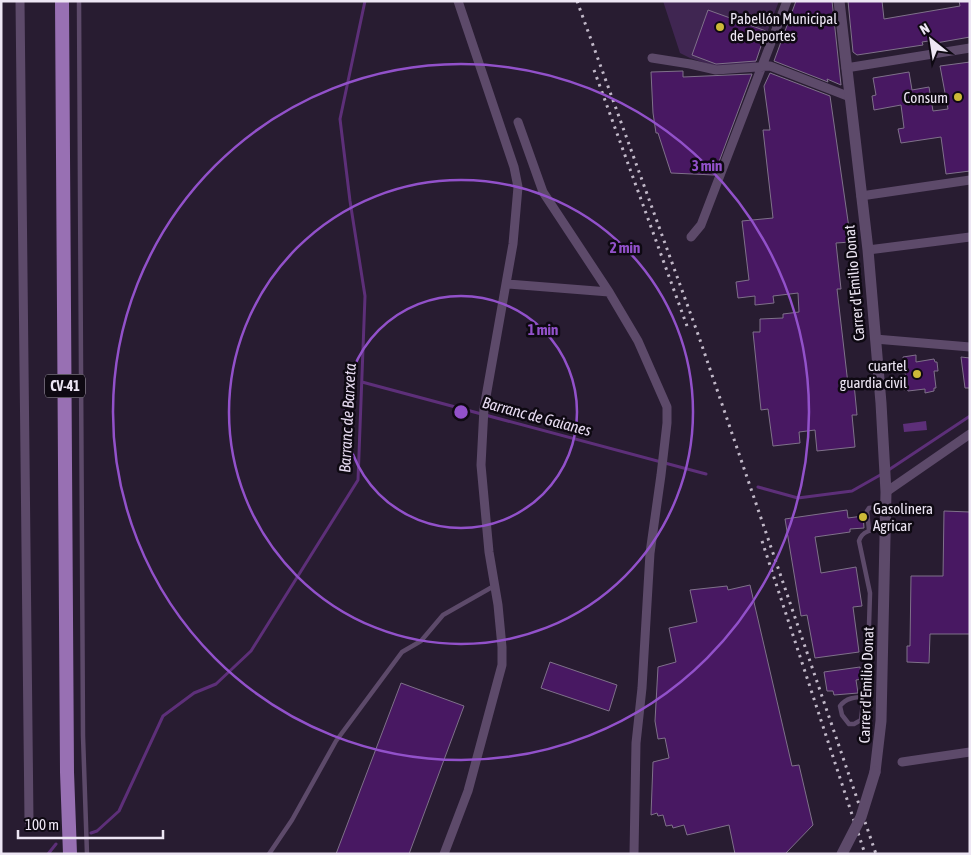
<svg xmlns="http://www.w3.org/2000/svg" width="971" height="855" viewBox="0 0 971 855" font-family="'Asap Condensed',sans-serif">
	<rect width="100%" height="100%" fill="#281c31"/>
	<path fill="#402652" d="M663,1H779L755,64L724,65L717,67L690,58L680,53Z"/>
	<path fill="#5d2f79" d="M926,421L927,430L904,432L903,424Z"/>
	<g fill="none" stroke-linecap="round" stroke-linejoin="round">
		<path stroke="#5d2f79" stroke-width="3" d="M362,382L706,474
			M887,471L970,416
			M758,487L798,498L852,491L882,474
			M91,833L97,831L119,811L163,716L194,693L216,684L251,651L358,480L365,296L350,201L340,119L365,1
			M48,854L56,844"/>
	</g>
	<path fill="#481862" stroke="#7f718a" d="M796,1H832L841,85L827,79L828,82L774,61Z
		M848,1H882L884,19L960,6L959,1H970V37L936,43L935,40L922,42L923,45L857,55L853,52Z
		M708,10L766,31L756,61L716,64L692,55Z
		M970,62V171L946,174L941,137L901,143L898,129L904,128L901,105L874,110L872,96L876,95L873,78L909,72L912,90L929,87L933,111L948,109L940,66Z
		M683,71V77L752,74L714,175L671,173L658,133H656L653,113L651,72Z
		M770,73L830,96L851,242L836,243L841,289H837L848,384H854L857,415H852L855,447L817,451L815,430L799,432L800,443L773,446L768,409L761,410L753,332H760V319L783,318V314L799,312L798,293L773,296L774,303L755,305V296L738,298L736,282L749,280L742,221L773,218L763,130H770L764,86Z
		M916,355V362L934,359L935,362H937L938,371H934L936,388H934V391L925,393V389L908,391L907,389L904,390L903,380H906L903,357Z
		M961,357L970,358V388H965Z
		M847,510L848,518L863,516L864,528L850,529V532L815,537L821,573L856,567L862,606L853,607L859,652L815,658L807,615L801,616L785,519Z
		M944,511L970,512V634H930L929,663L907,662V646H910L911,576H943Z
		M750,585L792,766L799,765L813,825L785,854H735L729,825L687,835L684,825L673,828L672,825L666,826L663,815L658,816L657,813L651,815L653,762L669,758L665,738L658,739L655,721L658,667L676,662L669,628L697,622L690,590L727,586L728,590Z
		M550,662L617,685L609,711L541,688Z
		M860,667L862,679L856,680L858,693L834,695L833,691H827L824,672Z
		M401,683L464,706L409,854H336Z"/>
	<g fill="none" stroke-linecap="round" stroke-linejoin="round">
		<path stroke="#5d4a6a" stroke-width="4.5" d="M79,1L83,736L87,854
			M869,530L867,511L869,508L885,506
			M864,697C855,697 846,698 840,706L842,715L849,724H854L861,720L868,658L870,593L859,541C863,529 874,530 884,529
			M269,854L292,820L336,741L402,652L421,641L443,615L494,586"/>
		<path stroke="#5d4a6a" stroke-width="9" d="M20,1L29,821
			M652,58L690,64L716,70L770,66L850,97
			M846,68L970,48
			M518,122L543,192L609,292L638,341L667,407V423L661,475L650,553L642,688L636,743L634,854
			M861,196L970,180
			M691,237L701,225L787,1
			M868,250L970,237
			M507,284L609,292
			M875,339L970,347
			M886,492L970,434
			M902,762L970,752
			M444,854L468,791L502,665V647L498,605L489,552L481,465L484,408L513,244L518,187L514,167L458,1"/>
		<path stroke="#5d4a6a" stroke-width="11" d="M839,1L868,250L881,403L886,492L881,721L875,772"/>
		<path stroke="#9870b3" stroke-width="14" d="M62,1L67,772L70,854"/>
		<path stroke="#c1b8c8" stroke-width="3" stroke-dasharray="2.5 5" stroke-linecap="butt" d="M577,1L699,337L876,854
			M594,70L687,326
			M762,541L865,854"/>
		<path stroke="#5d4a6a" stroke-width="11" d="M842,854L861,817L875,772"/>
	</g>
	<g fill="none" stroke="#9251ca" stroke-width="2.5">
		<circle cx="461" cy="412" r="116"/>
		<circle cx="461" cy="412" r="232"/>
		<circle cx="461" cy="412" r="348"/>
	</g>
	<g fill="#ccb938" stroke="#0e0912" stroke-width="2">
		<circle cx="720" cy="27" r="5"/>
		<circle cx="958" cy="97" r="5"/>
		<circle cx="917" cy="374" r="5"/>
		<circle cx="863" cy="517" r="5"/>
	</g>
	<g text-anchor="middle" dominant-baseline="central" stroke-width="5" stroke-linejoin="round" paint-order="stroke">
		<rect fill="#0e0912" stroke="#aaa4b0" stroke-width="1" x="45" y="374.5" width="40" height="23" rx="4"/>
		<g font-size="14" font-weight="bold" fill="#ede6f4">
			<text x="65" y="386">CV-41</text>
		</g>
		<g font-size="15" fill="#ede6f4" stroke="#0e0912" text-anchor="start">
			<text x="730" y="18">Pabellón Municipal<tspan x="730" dy="17">de Deportes</tspan></text>
			<text x="948" y="97" text-anchor="end">Consum</text>
			<text x="907" y="365" text-anchor="end">cuartel<tspan x="907" dy="17">guardia civil</tspan></text>
			<text x="873" y="508">Gasolinera<tspan x="873" dy="17">Agricar</tspan></text>
		</g>
		<g font-size="15" fill="#ede6f4" stroke="#0e0912">
			<text transform="translate(854 283) rotate(-95)">Carrer d'Emilio Donat</text>
			<text transform="translate(866 685) rotate(-88)">Carrer d'Emilio Donat</text>
		</g>
		<g font-size="16" font-style="italic" fill="#e6daf0" stroke="#0e0912">
			<text transform="translate(537 416) rotate(15)">Barranc de Gaianes</text>
			<text transform="translate(347 418) rotate(-87)">Barranc de Barxeta</text>
		</g>
	</g>
	<circle cx="461" cy="412" r="8" fill="#9251ca" stroke="#0e0912" stroke-width="2.5"/>
	<g font-size="15" text-anchor="middle" font-weight="bold" fill="#9251ca" stroke="#0e0912" stroke-width="5" stroke-linejoin="round" paint-order="stroke">
		<text x="707" y="171">3 min</text>
		<text x="625" y="253">2 min</text>
		<text x="543" y="335">1 min</text>
	</g>
	<rect width="971" height="855" fill="none" stroke="#ede6f4" stroke-width="5"/>
	<g transform="translate(931 40) rotate(330)" stroke="#0e0912" stroke-width="4" paint-order="stroke">
	<path d="M0-4L9 19L0 12L-9 19Z" fill="#ede6f4"/>
	<text y="-8" font-size="14" font-weight="bold" text-anchor="middle" fill="#ede6f4">N</text>
	</g>
	<path d="M18 830v8h145v-8" fill="none" stroke="#ede6f4" stroke-width="2.5"/>
	<text x="25" y="830" font-size="15" fill="#ede6f4" stroke="#0e0912" stroke-width="4" paint-order="stroke">100 m</text>
</svg>
